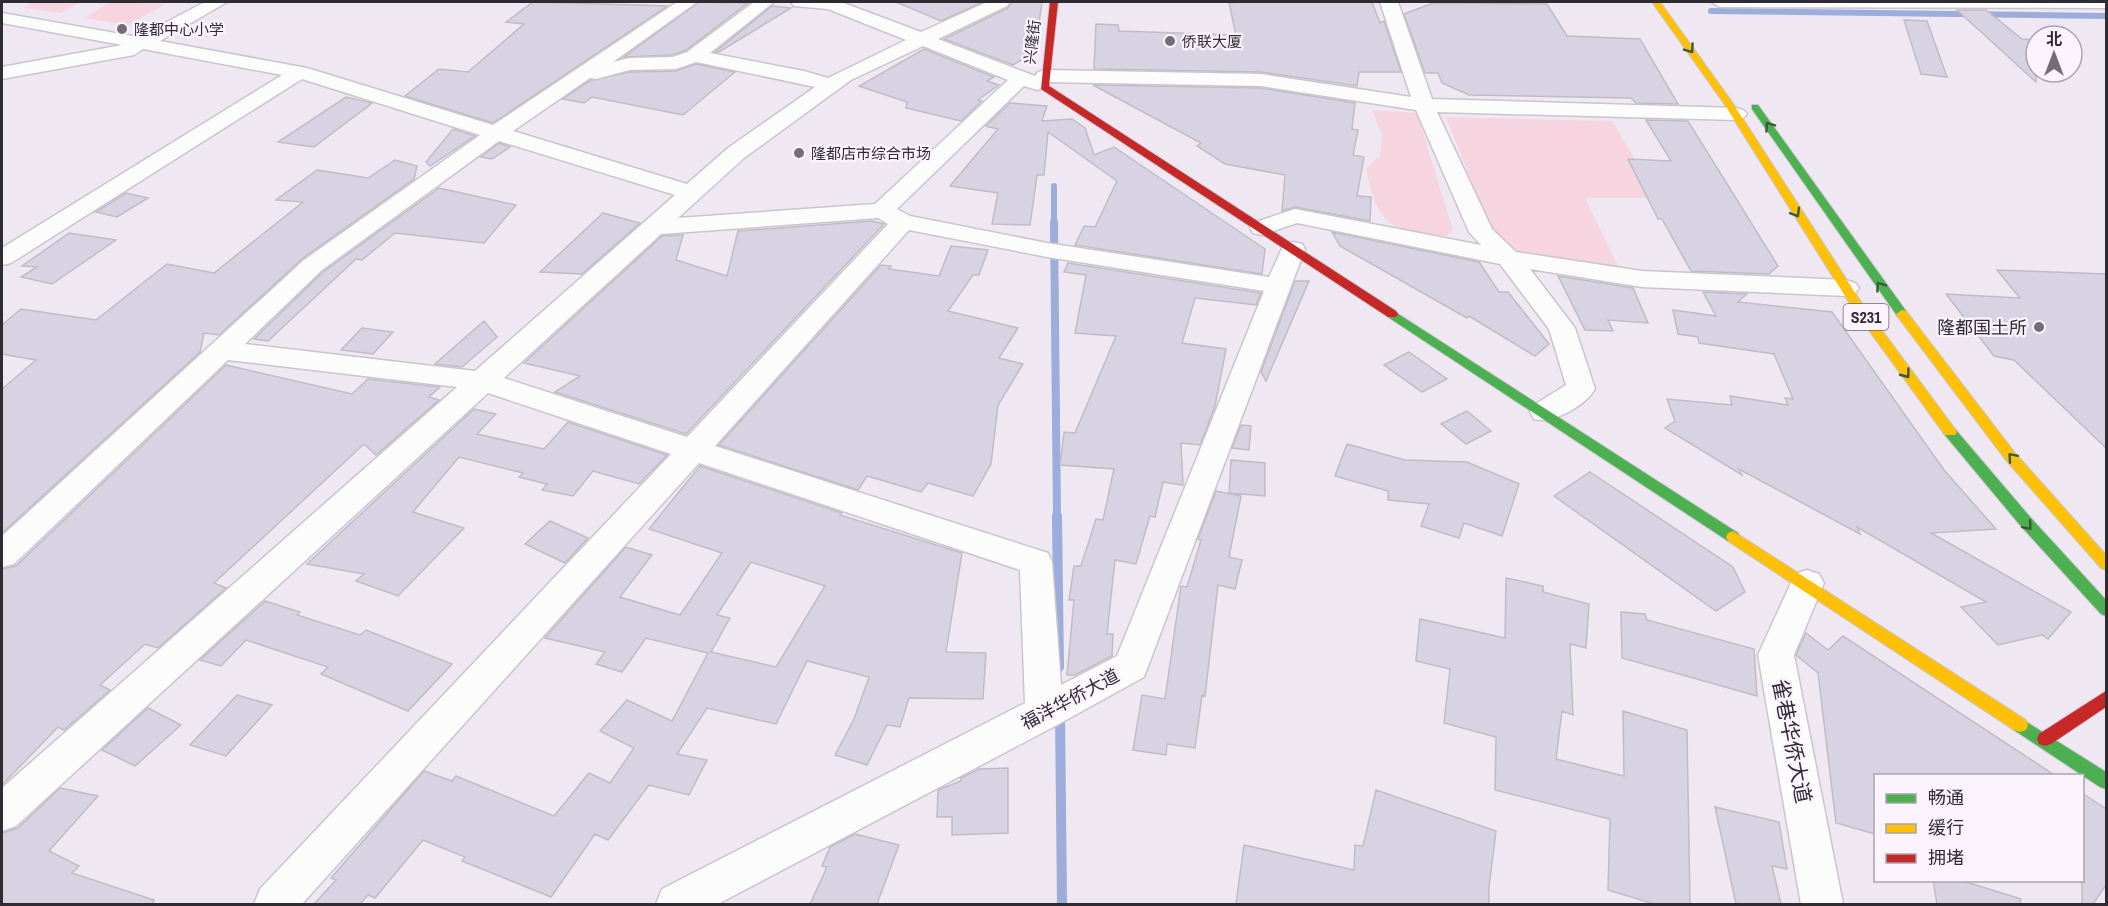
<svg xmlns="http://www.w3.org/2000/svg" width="2108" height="906" viewBox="0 0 2108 906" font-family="'Archivo Narrow','Noto Sans SC',sans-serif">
	<rect width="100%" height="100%" fill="#efe8f3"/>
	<path fill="#f6d5e1" d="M32,2H81L61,13L23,8Z
		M110,2L166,4L128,25L85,18Z
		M1372,110L1417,113L1453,230L1447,236C1391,232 1378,227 1366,169L1380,156L1382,135Z
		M1446,117L1612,121L1658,198H1585L1623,276L1508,250L1495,242Z"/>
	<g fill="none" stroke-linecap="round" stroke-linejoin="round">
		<path stroke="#9caddb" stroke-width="6" d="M1711,11L2106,16
			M1054,186V223"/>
		<path stroke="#9caddb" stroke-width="8" d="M1054,222L1057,517"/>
		<path stroke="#9caddb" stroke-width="10" d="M1057,516L1059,667
			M1060,713L1062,904"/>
	</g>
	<path fill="#d7d3e3" stroke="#c0bcc5" stroke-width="1.5" fill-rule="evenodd" d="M533,2L667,6L493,123L405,96L439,69L468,72L524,24L506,22Z
		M699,2L748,3L686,50L673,55L624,57Z
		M896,2H983L941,21Z
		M1012,2H1042L1035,52L1013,65L944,39L1008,8Z
		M1239,2H1372L1380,23L1384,21L1401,72H1359L1357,86L1261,72L1094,69L1096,24L1118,25L1119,31L1236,35L1229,3Z
		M1433,3L1547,4L1567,36L1640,39L1678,104L1636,103L1631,98L1469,95L1442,83L1438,73H1425L1404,14Z
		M772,6L791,8L719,52H715Z
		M1957,10H1986L2022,39L2036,40V82Z
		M1904,20L1927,21L1947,77L1921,74Z
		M924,49L994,77L987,81L999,85L978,100L982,101L961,121L906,108L907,102L859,86Z
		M696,64L735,72L683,115L592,97L584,103L563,99L591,80L630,72L676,71Z
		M1093,85L1261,88L1355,103L1352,129L1358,130L1353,155L1364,157L1357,196L1371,197L1370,221L1295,207L1282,211L1285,175L1225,164L1197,146L1201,143Z
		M346,97L372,103L314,147L278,142Z
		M1010,103L1047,106L1042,121L1072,119L1085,128L1094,155L1114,147L1265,249L1262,274L1075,245L1084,226L1095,227L1117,181L1048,132L1044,175H1037L1030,225L992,224L998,193L950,186L998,129L986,126Z
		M1646,120L1688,121L1778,266L1769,274L1691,271L1662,219H1658L1628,159L1671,161Z
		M453,129L475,136L430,166L426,162Z
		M499,143L510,147L492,159L481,157Z
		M395,160L417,166L414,179L303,258L219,335L204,333L200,352L2,533V389L36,360L2,354V325L21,309L96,320L167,264L214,273L303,202L276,200L317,170L368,178Z
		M439,188L516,205L484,243L395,233L362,260L356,259L268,341L254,339L323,272Z
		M126,193L148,198L117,217L96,212Z
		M603,213L640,223L582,274L540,272Z
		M872,221L884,224L686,434L555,392L580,376L524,363L662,236L683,235L676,260L727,276L738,231Z
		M1332,232L1479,262L1499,292H1508L1549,344L1535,356L1469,316L1467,318L1340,246Z
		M69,233L116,240L52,284L21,277L37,267L22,266Z
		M951,246L988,250L979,275H973L948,311L1018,328L999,358L1023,364L998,405L991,464L973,496L928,483L921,492L867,476L858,490L719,445L881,265L891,266L889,269L939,276Z
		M1068,263L1261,293L1256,305L1195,298L1182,343L1226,349L1215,406L1200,445L1181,443L1183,485L1163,482L1155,517L1150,516L1136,564L1115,560L1107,634H1113L1112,656L1075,675H1067L1074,600H1069L1074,566H1081L1096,519L1103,520L1114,469L1060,465L1064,432L1075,433L1116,336L1075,333L1086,275L1064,272Z
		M1997,270L2106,274V448L2014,360L1994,356L1946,294L2020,298Z
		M1558,276L1633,288L1648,323L1608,320L1613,331L1585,330Z
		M1295,281H1309L1266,381L1261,372Z
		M1703,292L1747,294L1738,302L1832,312L1944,470L1996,529L1931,533L2071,612L2048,639L2042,635L1998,645L1961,607L1986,602L1857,527L1860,534L1739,469L1742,475L1665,428L1675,421L1667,399L1732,405L1730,396L1788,405L1785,398L1793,399L1774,354L1699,343L1698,337L1678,334L1673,310L1716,316Z
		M484,321L497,337L462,367L435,364Z
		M362,328L393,332L373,354L341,350Z
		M1409,352L1447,379L1422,392L1384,365Z
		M226,365L352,394L368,379L440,387L429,397L439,400L376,455L364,444L214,583L226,588L158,648L145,644L100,685L110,690L64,730L58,727L2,785V569L16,566Z
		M474,409L496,414L477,434L544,449L568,422L667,455L639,484L593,471L573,496L542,490L547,484L519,477L523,473L459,457L413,512L464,528L398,596L356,581L364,574L307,564Z
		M1467,411L1491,431L1466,444L1441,424Z
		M1241,425L1251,426L1249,450L1232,448Z
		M1347,444L1405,460L1467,462L1519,484L1502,536L1464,523L1459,538L1421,526L1429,504L1388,500V491L1335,476Z
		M1231,460L1265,463V496L1229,493Z
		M700,466L842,513L840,515L962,553L946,652L986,653L983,699L909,698L900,727L887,725L867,765L835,755L854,719L869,677L807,661L776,724L707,708L677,754L707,760L689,795L649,785L608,840L595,834L551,897L462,861L465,857L423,840L375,898L368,895L360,904H314L336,880L331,878L424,771L452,781L456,776L554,816L589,773L610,783L634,748L600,731L627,700L672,721L708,653L646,638L622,672L596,664L605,652L545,638L626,547L652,555L620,597L680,615L722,553L649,529ZM751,562L825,586L776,667L711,652L730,618L717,615Z
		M1590,472L1733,567L1745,592L1716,611L1554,496Z
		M1216,491L1241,496L1229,557L1242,560L1235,589L1218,585L1205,696L1202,695L1195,748L1167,744L1166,755L1133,750L1142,695L1165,699L1181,586L1187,587L1201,540L1198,539Z
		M550,521L588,538L565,563L525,544Z
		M1506,578L1543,586V592L1589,604L1586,648L1570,644L1573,715L1562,711L1556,759L1624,776L1623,711L1687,730L1690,904H1654L1608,890L1610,819L1495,790L1496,737L1444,723L1450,669L1416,661L1420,619L1505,638Z
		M265,601L300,612L297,615L360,635L366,630L452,664L408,711L321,674L328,667L246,640L221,666L200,660Z
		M1621,612L1645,614L1647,620L1754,649L1757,696L1622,658Z
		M1806,633L1828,650L1843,636L2056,776H1875V834L1836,823L1818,673L1796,655Z
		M237,695L272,705L226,756L190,745Z
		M148,708L181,725L135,766L102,750Z
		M1008,768V833L952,835V817H937L938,790L961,781V778L979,769Z
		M60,788L98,796L49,851L79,866L72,873L154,900L153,904H2V833L18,828Z
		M1376,790L1496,831L1489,887V904H1236L1244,845L1354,870L1355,845L1363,846Z
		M2082,793L2106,809V885L2093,904H2082Z
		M1715,807L1779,822L1787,869L1772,866L1781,904H1736Z
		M855,834L899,845L877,904H810L827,867L822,866L830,847Z
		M1933,880H1960L2021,899L2020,904H1937Z"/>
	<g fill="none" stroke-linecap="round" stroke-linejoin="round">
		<g stroke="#cac5cd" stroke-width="3">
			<path id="street" d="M205,2H227L160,41L307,68L493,125L677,2H697L613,62L629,58L673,57L687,52L754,2H774L710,53L804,71L828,78L906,40L828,9L794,6L791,2H841L921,32L987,2H1010L1007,6L938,39L1035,76L1038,72L1045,70L1261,74L1411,97L1380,2H1398L1432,99L1736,108L1743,110L1747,114L1743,118L1736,120L1437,112L1492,229L1516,252L1642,271L1846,280L1855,283L1859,288L1855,293L1846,296L1642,287L1530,269L1575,328L1595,389C1585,406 1553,424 1534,419L1530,412L1534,405L1566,385L1549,329L1500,264L1297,223L1262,235L1253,233L1250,228L1253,223L1295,209L1481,245L1469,232L1416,110L1261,86L1046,82L1044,88L1037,90L1024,86L897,209L910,216L1047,243L1269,277L1284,244L1293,242L1302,244L1305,249L1144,677L1057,725L718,904H656L662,889L1025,703L1020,570L699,463L302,904H254L260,889L671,454L488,393L16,826L2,831V788L457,387L228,360L14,564L2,567V536L304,260L480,135L302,79L11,263L2,265V248L282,75L143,49L134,55L2,79V67L122,45L2,23V13L138,37ZM923,46L1008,80L875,204L678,218L744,158L851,80ZM696,62L815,87L728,148L687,184L513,131L590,78L596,79L630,70L676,69ZM499,141L675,195L475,371L245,344L322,270ZM878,218L888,224L687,437L504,378L661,234ZM909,230L1047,257L1264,291L1117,656L1061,685L1052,562L1048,553L715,446Z
				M1711,2H2106V8L1720,7Z
				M1807,570L1819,574L1824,583L1794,655L1843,904H1801L1758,655L1795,574Z"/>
		</g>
		<g stroke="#cac5cd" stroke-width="2">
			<path id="fast" d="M1752,105H1758L1906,311L1908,314L1906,317H1898L1752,109Z
				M1392,310L1738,533L1740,537L1738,541H1728L1388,317L1386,314L1388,311Z
				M1950,427L1955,429L2030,517L2106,600V616L2101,614L2020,525L1945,435L1943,432L1945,429Z
				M2020,718L2106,772V789L2100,787L2014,730L2012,725L2014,720Z"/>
		</g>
		<g stroke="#cac5cd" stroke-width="2">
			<path id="slow" d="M1652,2H1660L1732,102L1861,302L1955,429L1957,432L1955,435H1945L1852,307L1723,102Z
				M1902,310L1906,311L2015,453L2106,555V570L2101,568L2005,459L1898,317L1896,314Z
				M1733,531L2026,720L2028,725L2026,730L2020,732L2014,730L1728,541L1726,537L1728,533Z"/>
		</g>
		<g stroke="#cac5cd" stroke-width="2">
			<path id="jam" d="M1050,2H1058L1049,86L1396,311L1398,314L1396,317H1388L1041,89Z
				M2106,691V707L2051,744L2045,746L2039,744L2037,739L2039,734Z"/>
		</g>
		<use href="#street" fill="#fdfcfd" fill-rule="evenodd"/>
		<use href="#fast" fill="#4caf50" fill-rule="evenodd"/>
		<use href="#slow" fill="#ffc107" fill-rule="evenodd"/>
		<use href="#jam" fill="#c62828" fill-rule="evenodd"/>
	</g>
	<defs><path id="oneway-chevron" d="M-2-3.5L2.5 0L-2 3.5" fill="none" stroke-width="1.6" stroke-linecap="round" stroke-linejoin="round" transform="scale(1.5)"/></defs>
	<g stroke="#39593c">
		<use href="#oneway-chevron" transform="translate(1690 49) rotate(55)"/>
		<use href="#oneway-chevron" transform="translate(1769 126) rotate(-125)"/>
		<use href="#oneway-chevron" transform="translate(1796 213) rotate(59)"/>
		<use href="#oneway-chevron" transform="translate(1880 286) rotate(-125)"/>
		<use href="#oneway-chevron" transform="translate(1906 374) rotate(53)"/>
		<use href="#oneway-chevron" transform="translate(2012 457) rotate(-131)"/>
		<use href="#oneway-chevron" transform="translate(2028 526) rotate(49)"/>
	</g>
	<g fill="#726d76" stroke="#fbf4ff" stroke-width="2">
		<circle cx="122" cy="29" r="6"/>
		<circle cx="1170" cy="41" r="6"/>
		<circle cx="799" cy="153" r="6"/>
		<circle cx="2039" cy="327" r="6"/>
	</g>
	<g text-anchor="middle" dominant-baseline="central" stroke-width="4.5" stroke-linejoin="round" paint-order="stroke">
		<g font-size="15" fill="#2f2b32" stroke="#fbf4ff" text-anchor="start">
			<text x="134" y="29">隆都中心小学</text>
			<text x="1182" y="41">侨联大厦</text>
			<text x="811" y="153">隆都店市综合市场</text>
		</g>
		<g font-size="15" fill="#2f2b32" stroke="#fbf4ff">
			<text transform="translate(1032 42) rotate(-83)">兴隆街</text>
		</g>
		<rect fill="#fbf4ff" stroke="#6c6770" stroke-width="1.5" x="1843.5" y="304" width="45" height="26" rx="4.5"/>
		<g font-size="16" font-weight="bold" fill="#2f2b32">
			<text x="1866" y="317">S231</text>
		</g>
		<g font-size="18" fill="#2f2b32" stroke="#fbf4ff" text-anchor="end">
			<text x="2027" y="327">隆都国土所</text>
		</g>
		<g font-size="18" fill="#2f2b32" stroke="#fbf4ff">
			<text transform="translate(1070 699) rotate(-28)">福洋华侨大道</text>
		</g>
		<g font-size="21" fill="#2f2b32" stroke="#fbf4ff">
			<text transform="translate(1792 741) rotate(79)">雀巷华侨大道</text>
		</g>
	</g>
	<rect width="2108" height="906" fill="none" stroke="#2f2b32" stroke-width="6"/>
	<rect x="1874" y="774" width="210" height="108" fill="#fbf4ff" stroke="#a9a4ad" stroke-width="1.5"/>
	<rect x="1886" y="794" width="30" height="9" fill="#4caf50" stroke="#a9a4ad" stroke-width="1.5"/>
	<text x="1928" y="804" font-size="18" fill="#2f2b32">畅通</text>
	<rect x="1886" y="824" width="30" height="9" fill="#ffc107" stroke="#a9a4ad" stroke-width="1.5"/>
	<text x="1928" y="834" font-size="18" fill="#2f2b32">缓行</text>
	<rect x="1886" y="854" width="30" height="9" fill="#c62828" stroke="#a9a4ad" stroke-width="1.5"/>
	<text x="1928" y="864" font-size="18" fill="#2f2b32">拥堵</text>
	<g transform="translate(2054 54)"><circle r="28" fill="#fbf4ff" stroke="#a9a4ad" stroke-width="1.5"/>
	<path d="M0-4.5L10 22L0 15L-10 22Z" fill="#726d76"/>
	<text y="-9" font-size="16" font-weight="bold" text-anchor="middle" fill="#2f2b32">北</text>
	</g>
</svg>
